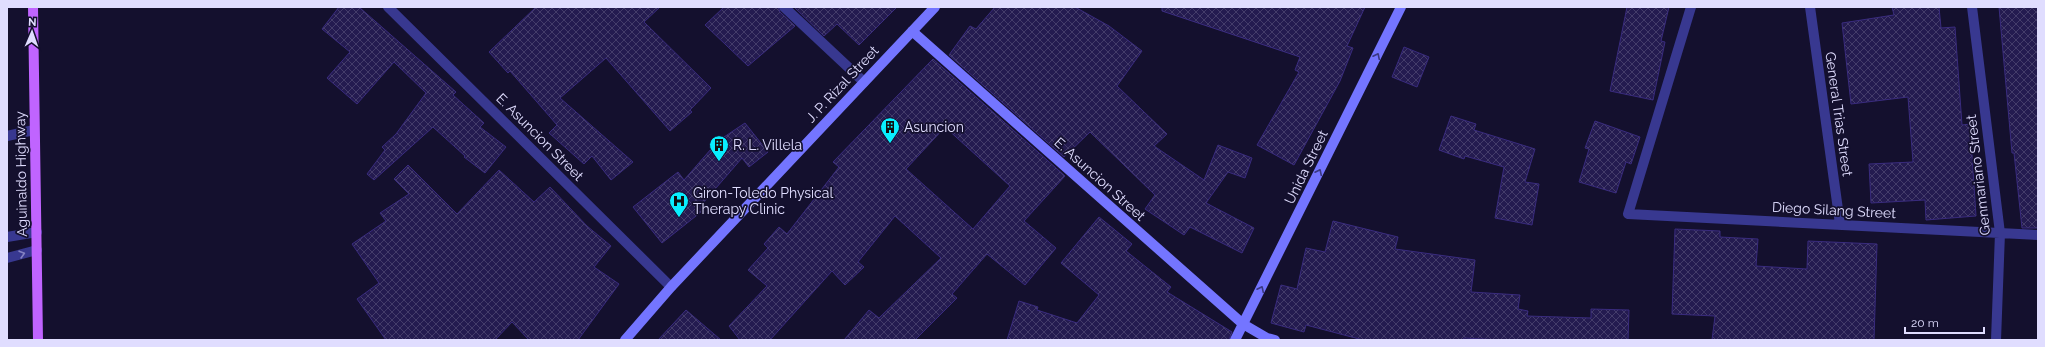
<svg xmlns="http://www.w3.org/2000/svg" width="2045" height="347" viewBox="0 0 2045 347" font-family="Raleway,sans-serif">
	<defs>
		<pattern id="building-cross-hatch" width="8" height="8" patternUnits="userSpaceOnUse"><rect width="8" height="8" fill="#241b50"/><path d="M0 0l8 8M0 8l8-8" fill="none" stroke="#443c6a"/></pattern>
	</defs>
	<rect width="100%" height="100%" fill="#14102e"/>
	<path fill="url(#building-cross-hatch)" stroke="#392b7e" fill-rule="evenodd" d="M339,7H359L456,92L453,95L484,123L480,127L506,147L485,173L464,157L465,156L433,127L374,180L367,174L385,150L382,147L396,134L426,93L394,62L357,104L327,78L350,52L322,29Z
		M536,7H660L644,22L711,88L690,110L692,112L670,131L606,58L560,98L633,162L611,180L592,156L584,164L549,133L557,125L510,71L508,73L489,52Z
		M724,7H778L780,12L795,26L748,66L705,25Z
		M794,7H897L859,45L837,24L824,36Z
		M995,7H1075L1109,26L1142,51L1117,86L1167,134L1154,146L1204,180L1218,145L1252,158L1245,178L1228,172L1206,203L1254,228L1242,253L1190,227L1184,235L1145,209L1155,195L1090,132L1064,157L949,55L970,26L976,29Z
		M1162,7H1365L1347,46L1353,48L1340,81L1294,165L1257,145L1299,72L1295,70L1300,57L1162,11Z
		M1627,7H1669L1661,41L1665,42L1653,100L1610,91Z
		M1892,7H1939L1941,28L1955,27L1962,125L1970,124L1976,216L1926,220L1925,200L1871,203L1869,164L1913,162L1908,97L1851,104L1842,23L1894,15Z
		M1999,7H2038V228H2022L2014,153H2012Z
		M1404,47L1429,57L1417,87L1392,77Z
		M933,59L1065,176L1024,221L1056,248L1025,285L987,254L952,294L957,298L915,340H844L869,310L879,318L941,258L895,216L858,262L864,267L845,285L832,271L770,340H740L729,326L767,286L748,270L768,248L764,244L779,227L787,234L839,167L833,162ZM945,127L1010,186L973,229L906,169Z
		M1451,116L1476,124L1474,130L1535,149L1525,182L1539,184L1532,225L1495,218L1504,167L1465,156L1464,159L1439,150Z
		M1595,121L1640,137L1631,164L1626,162L1616,193L1579,182L1589,149L1585,148Z
		M745,123L768,152L749,167L742,158L703,203L706,208L662,243L633,207L678,172L684,180L718,141Z
		M408,165L457,214L499,170L534,202L550,187L587,226L611,246L594,267L619,284L578,340H529L512,322L495,340H386L357,299L379,283L352,244L386,221L380,213L409,194L394,179Z
		M1099,217L1132,244L1126,251L1171,287L1167,292L1232,332L1229,340H1007L1019,301L1038,307L1037,310L1077,323L1099,295L1061,263Z
		M1333,221L1398,237L1395,249L1475,260L1471,292L1520,295L1518,309L1528,311L1527,316L1591,318V309L1629,310L1628,340H1500L1464,338L1463,340H1363L1306,325L1304,332L1271,323L1281,285L1297,289L1306,248L1325,252Z
		M1675,229L1720,231V237L1758,239L1756,266L1807,269L1808,241L1877,244L1874,340H1712L1715,316L1672,314Z
		M686,310L721,340H658Z"/>
	<g fill="none" stroke-linecap="round" stroke-linejoin="round">
		<path stroke="#383890" stroke-width="10" d="M7,136L34,130
			M7,237L37,232
			M7,258L37,250"/>
		<path stroke="#383890" stroke-width="10" d="M388,7L671,287
			M784,7L864,82
			M1691,7L1628,214L2038,235
			M1810,7L1840,224
			M1972,7L2000,233L1996,340"/>
		<path stroke="#7475ff" stroke-width="10" d="M912,31L1243,324L1267,338L1275,340
			M625,340L671,287L935,7
			M1235,340L1401,7"/>
		<path stroke="#c064ff" stroke-width="10" d="M33,7L38,340"/>
	</g>
	<defs><path id="oneway-chevron" d="M-2-3.5L2.5 0L-2 3.5" fill="none" stroke-width="1.6" stroke-linecap="round" stroke-linejoin="round"/></defs>
	<g stroke="#3a3882">
		<use href="#oneway-chevron" transform="translate(1377 56) rotate(-64)"/>
		<use href="#oneway-chevron" transform="translate(1319 172) rotate(-64)"/>
		<use href="#oneway-chevron" transform="translate(1261 289) rotate(-64)"/>
	</g>
	<use stroke="#8482c2" href="#oneway-chevron" transform="translate(22 254) rotate(-16)"/>
	<defs>
		<g id="building-pin" transform="scale(1)"><path d="M0 17L-7.5 6A9.5 9.5 0 1 1 7.5 6Z" fill="#09efff" stroke="#14102e"/><path d="M-4-6H4V6H1V3H-1V6H-4ZM-2.5-4.3h1.7v1.8h-1.7ZM.8-4.3h1.7v1.8H.8ZM-2.5-1h1.7V.8h-1.7ZM.8-1h1.7V.8H.8Z" fill="#111"/></g>
		<g id="hospital-pin" transform="scale(1)"><path d="M0 17L-7.5 6A9.5 9.5 0 1 1 7.5 6Z" fill="#09efff" stroke="#14102e"/><path d="M-5-5h3v3.5h4V-5h3V5h-3V1.5h-4V5h-3Z" fill="#111"/></g>
	</defs>
	<g fill-rule="evenodd">
		<use href="#building-pin" x="890" y="127"/>
		<use href="#building-pin" x="719" y="145"/>
		<use href="#hospital-pin" x="679" y="201"/>
	</g>
	<g text-anchor="middle" dominant-baseline="central" stroke-width="3.5" stroke-linejoin="round" paint-order="stroke">
		<g font-size="14" fill="#e0ddff" stroke="#14102e">
			<text transform="translate(842 84) rotate(-47)">J. P. Rizal Street</text>
			<text transform="translate(1839 114) rotate(82)">General Trias Street</text>
			<text transform="translate(540 137) rotate(45)">E. Asuncion Street</text>
			<text transform="translate(1306 167) rotate(-64)">Unida Street</text>
			<text transform="translate(21 174) rotate(-91)">Aguinaldo Highway</text>
			<text transform="translate(1978 175) rotate(-97)">Genmariano Street</text>
			<text transform="translate(1100 179) rotate(42)">E. Asuncion Street</text>
			<text transform="translate(1834 210) rotate(3)">Diego Silang Street</text>
		</g>
		<g font-size="14" fill="#e0ddff" stroke="#14102e" text-anchor="start">
			<text x="904" y="127">Asuncion</text>
			<text x="733" y="145">R. L. Villela</text>
			<text x="693" y="193">Giron-Toledo Physical<tspan x="693" dy="16">Therapy Clinic</tspan></text>
		</g>
	</g>
	<rect width="2045" height="347" fill="none" stroke="#e0ddff" stroke-width="16"/>
	<g transform="translate(32 32) rotate(2)" stroke="#14102e" stroke-width="3" paint-order="stroke">
	<path d="M0-3L7 15L0 10L-7 15Z" fill="#e0ddff"/>
	<text y="-6" font-size="11" font-weight="bold" text-anchor="middle" fill="#e0ddff">N</text>
	</g>
	<path d="M1905 327v6h79v-6" fill="none" stroke="#e0ddff" stroke-width="2"/>
	<text x="1911" y="327" font-size="12" fill="#e0ddff" stroke="#14102e" stroke-width="3" paint-order="stroke">20 m</text>
</svg>
